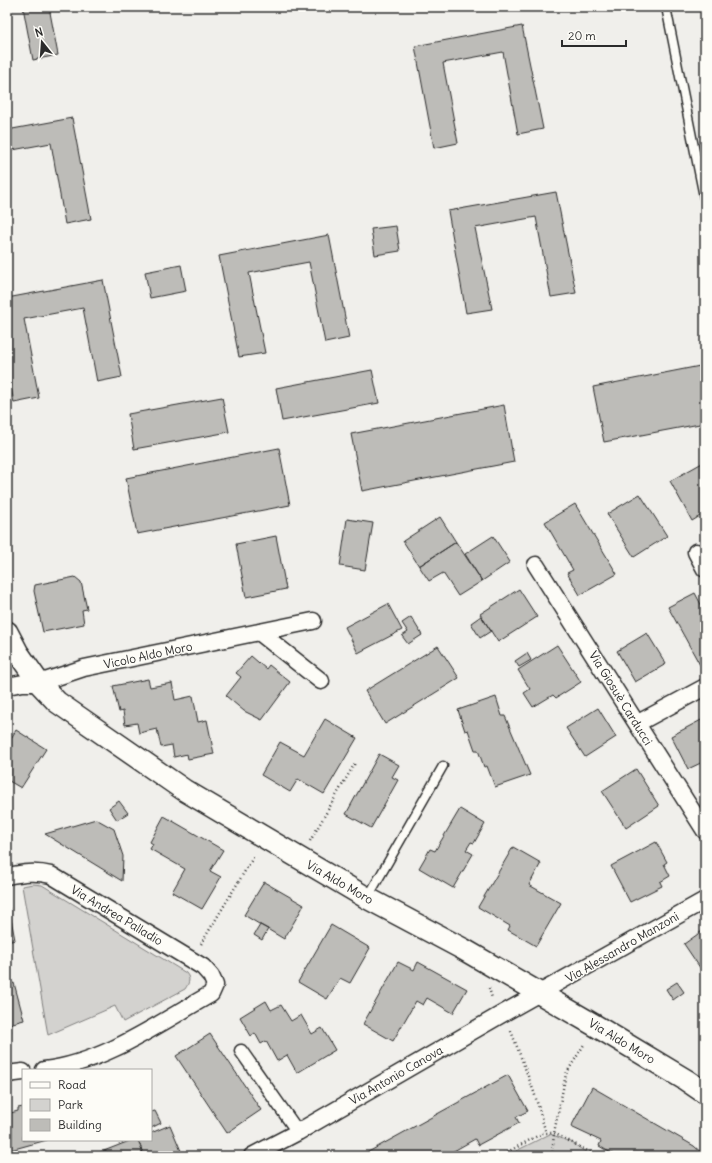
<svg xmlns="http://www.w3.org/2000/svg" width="712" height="1163" viewBox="0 0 712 1163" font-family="Delius,sans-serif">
	<rect width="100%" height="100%" fill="#f0efeb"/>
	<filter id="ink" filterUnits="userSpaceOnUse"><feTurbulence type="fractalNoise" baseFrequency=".025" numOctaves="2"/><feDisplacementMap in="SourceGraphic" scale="8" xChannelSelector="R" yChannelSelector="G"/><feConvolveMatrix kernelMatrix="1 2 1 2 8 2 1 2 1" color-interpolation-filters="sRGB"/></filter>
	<g filter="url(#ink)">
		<path fill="#d3d2cf" stroke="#7f7e7d" d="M33,884L42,885L186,973C191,979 189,983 185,989L123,1022L115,1006L48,1035L22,886Z
			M550,1134L571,1142L591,1156H519L516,1151Z"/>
		<path fill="#bdbcb8" stroke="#2b2b2b" d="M23,7H49L58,55L33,60Z
			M522,26L543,129L518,134L503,52L443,63L458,143L434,148L415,46Z
			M72,118L91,219L65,224L51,143L7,151V130Z
			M556,192L576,293L551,297L536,217L475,228L492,309L466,313L448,211Z
			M396,226L400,251L375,255L371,229Z
			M329,235L349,338L325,343L309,262L249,273L265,353L239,357L219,256Z
			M181,265L186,291L150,298L145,272Z
			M103,280L122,377L97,382L83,308L24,319L39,398L14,403L7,365V298Z
			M705,365V423L604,442L593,387Z
			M372,370L379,403L282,421L276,388Z
			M222,397L229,432L134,449L128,414Z
			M504,405L514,462L362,491L351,434Z
			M279,448L290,505L137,534L126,478Z
			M704,462L705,465V513L692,521L670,481Z
			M640,494L667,536L634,557L607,514Z
			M575,504L617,574L580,595L567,573L573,570L545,522Z
			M440,517L456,542L419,566L403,541Z
			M347,519L373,523L365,570L340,566Z
			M276,536L286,589L246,597L236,544Z
			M493,536L510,562L482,581L465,554Z
			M456,542L482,581L458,596L443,573L429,581L419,566Z
			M75,577L81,582L87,609L82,610L84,624L43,632L34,591L35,585Z
			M519,589L537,617L498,642L480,614Z
			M695,593L705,612V662L700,665L668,607Z
			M388,604L402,630L358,653L345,627Z
			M481,616L491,631L480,638L471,623Z
			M411,617L422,635L408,644L402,636L408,632L402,623Z
			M647,633L666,664L635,682L617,651Z
			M557,645L581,682L556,698L553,695L533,707L524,693L530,689L518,670Z
			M438,646L459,678L385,724L365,691Z
			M527,653L531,660L519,667L515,661Z
			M251,656L266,669L269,665L290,682L262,720L244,711L226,696L241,677L236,673Z
			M148,679L150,687L172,683L175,700L193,696L198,722L207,720L214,754L188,759L187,754L174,757L172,745L161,747L157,729L139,733L137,723L125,725L123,711L119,712L113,686Z
			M496,697L502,716H505L530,775L495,787L487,766L484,767L478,750H475L468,730L465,731L458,710Z
			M598,708L616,737L585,757L566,728Z
			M705,718V761L688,769L671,736Z
			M325,719L357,738L324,794L298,779L290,792L261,775L280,742L304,755Z
			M16,730L46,749L21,788L9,781L7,782V745Z
			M379,754L399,765L392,777L398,780L371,828L346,814Z
			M636,769L659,806L626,828L602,791Z
			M119,801L128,813L117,820L109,808Z
			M460,809L485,824L474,843L471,842L466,850L473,854L453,888L419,868L430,849L435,851Z
			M164,816L223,850L210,871L221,877L202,909L172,892L185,869L150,849L153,844L150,842Z
			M96,819L114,829L123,856L122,881L45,834Z
			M656,842L667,862L664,864L670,876L660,882L662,886L630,902L611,866Z
			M513,847L541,863L529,885L561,903L536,946L508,930L510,926L478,907Z
			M264,882L304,905L284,939L244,915Z
			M7,908H9L15,940L7,942Z
			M260,925L268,929L262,940L254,935Z
			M331,925L370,948L350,983L340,978L327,999L298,982Z
			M705,929V975L684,944Z
			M398,962L414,970L418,962L467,989L453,1013L427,998L423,1005L416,1001L393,1041L363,1024Z
			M677,982L684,992L673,1000L666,989Z
			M14,983L24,1020L9,1024L11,1032H7V985Z
			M266,1001L271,1010L281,1005L291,1021L301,1015L312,1034L322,1028L335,1050L297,1073L287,1055L277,1061L266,1041L261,1044L255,1033L251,1036L240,1017Z
			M210,1034L261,1110L227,1133L176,1056Z
			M508,1075L528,1111L516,1117L519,1123L478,1145L475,1139L445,1156H361Z
			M592,1087L694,1146L705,1156H616L599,1146L601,1141L571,1127Z
			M23,1107V1140H47L7,1151V1114L18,1111V1108Z
			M155,1111L161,1123L151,1128V1112Z
			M170,1125L181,1151L169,1156H144L138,1140H151V1133Z
			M132,1140H138L144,1156H91Z"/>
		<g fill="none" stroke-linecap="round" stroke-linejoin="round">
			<g stroke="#2b2b2b" stroke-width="11">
				<path id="service" d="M666,7L705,202
					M368,897L443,766"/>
			</g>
			<g stroke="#2b2b2b" stroke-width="15">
				<path id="pedestrian" d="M241,1051L298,1132"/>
			</g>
			<g stroke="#2b2b2b" stroke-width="19">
				<path id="minor" d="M696,552L705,569
					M536,565L705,831
					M259,632L321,681
					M7,686L23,683H39L84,668L313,621
					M638,723L705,687
					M7,876C23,873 35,871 51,875L203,967L211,976L215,985L211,994C159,1023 104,1063 44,1070
					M7,1074L23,1072
					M252,1156L298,1132L502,1014L705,900"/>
			</g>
			<g stroke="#2b2b2b" stroke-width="24">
				<path id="tertiary" d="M7,632L18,653L39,683L57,702L184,790L367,898L463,949L596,1026L686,1080L705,1093"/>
			</g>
			<path stroke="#2b2b2b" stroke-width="2.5" stroke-dasharray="1 3" stroke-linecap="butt" d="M310,841L355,763
				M201,944L254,856
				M489,988L492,998
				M511,1031L534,1092L546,1133
				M508,1151L511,1156
				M500,1156L543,1133H554L597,1156
				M552,1156L554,1133L566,1074L585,1043"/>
			<use href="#service" stroke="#fdfcf7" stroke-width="8"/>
			<use href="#pedestrian" stroke="#fdfcf7" stroke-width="12"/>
			<use href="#minor" stroke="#fdfcf7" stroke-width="16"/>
			<use href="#tertiary" stroke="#fdfcf7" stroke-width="21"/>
		</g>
	</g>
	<g text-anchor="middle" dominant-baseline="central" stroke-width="3" stroke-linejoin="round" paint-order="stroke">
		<g font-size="12" fill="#2b2b2b" stroke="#fdfcf7">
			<text transform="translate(148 655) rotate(-12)">Vicolo Aldo Moro</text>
			<text transform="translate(621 698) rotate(58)">Via Giosuè Carducci</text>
			<text transform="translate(340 882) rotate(30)">Via Aldo Moro</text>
			<text transform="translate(117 915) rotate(31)">Via Andrea Palladio</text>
			<text transform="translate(622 947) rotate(-30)">Via Alessandro Manzoni</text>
			<text transform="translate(622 1041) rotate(31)">Via Aldo Moro</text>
			<text transform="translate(396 1075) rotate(-30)">Via Antonio Canova</text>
		</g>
	</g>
	<rect width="712" height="1163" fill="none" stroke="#fdfcf7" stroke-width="24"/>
	<rect x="12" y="12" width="688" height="1139" fill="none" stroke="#2b2b2b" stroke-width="1.5" filter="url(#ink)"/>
	<rect x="22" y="1069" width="130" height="72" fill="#fdfcf7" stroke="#a9a8a5"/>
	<rect x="30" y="1082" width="20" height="6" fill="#fdfcf7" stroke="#a9a8a5"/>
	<text x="58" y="1089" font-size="12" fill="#2b2b2b">Road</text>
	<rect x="30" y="1099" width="20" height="12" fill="#d3d2cf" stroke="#a9a8a5"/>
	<text x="58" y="1109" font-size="12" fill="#2b2b2b">Park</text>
	<rect x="30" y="1119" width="20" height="12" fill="#bdbcb8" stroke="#a9a8a5"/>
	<text x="58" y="1129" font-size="12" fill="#2b2b2b">Building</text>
	<g transform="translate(42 42) rotate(343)" stroke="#fdfcf7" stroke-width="3" paint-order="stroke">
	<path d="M0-3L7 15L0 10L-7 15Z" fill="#2b2b2b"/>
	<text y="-6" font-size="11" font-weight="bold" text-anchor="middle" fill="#2b2b2b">N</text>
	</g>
	<path d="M562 40v6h64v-6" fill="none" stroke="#2b2b2b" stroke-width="2"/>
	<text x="568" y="40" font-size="12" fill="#2b2b2b" stroke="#fdfcf7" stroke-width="3" paint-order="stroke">20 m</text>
</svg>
